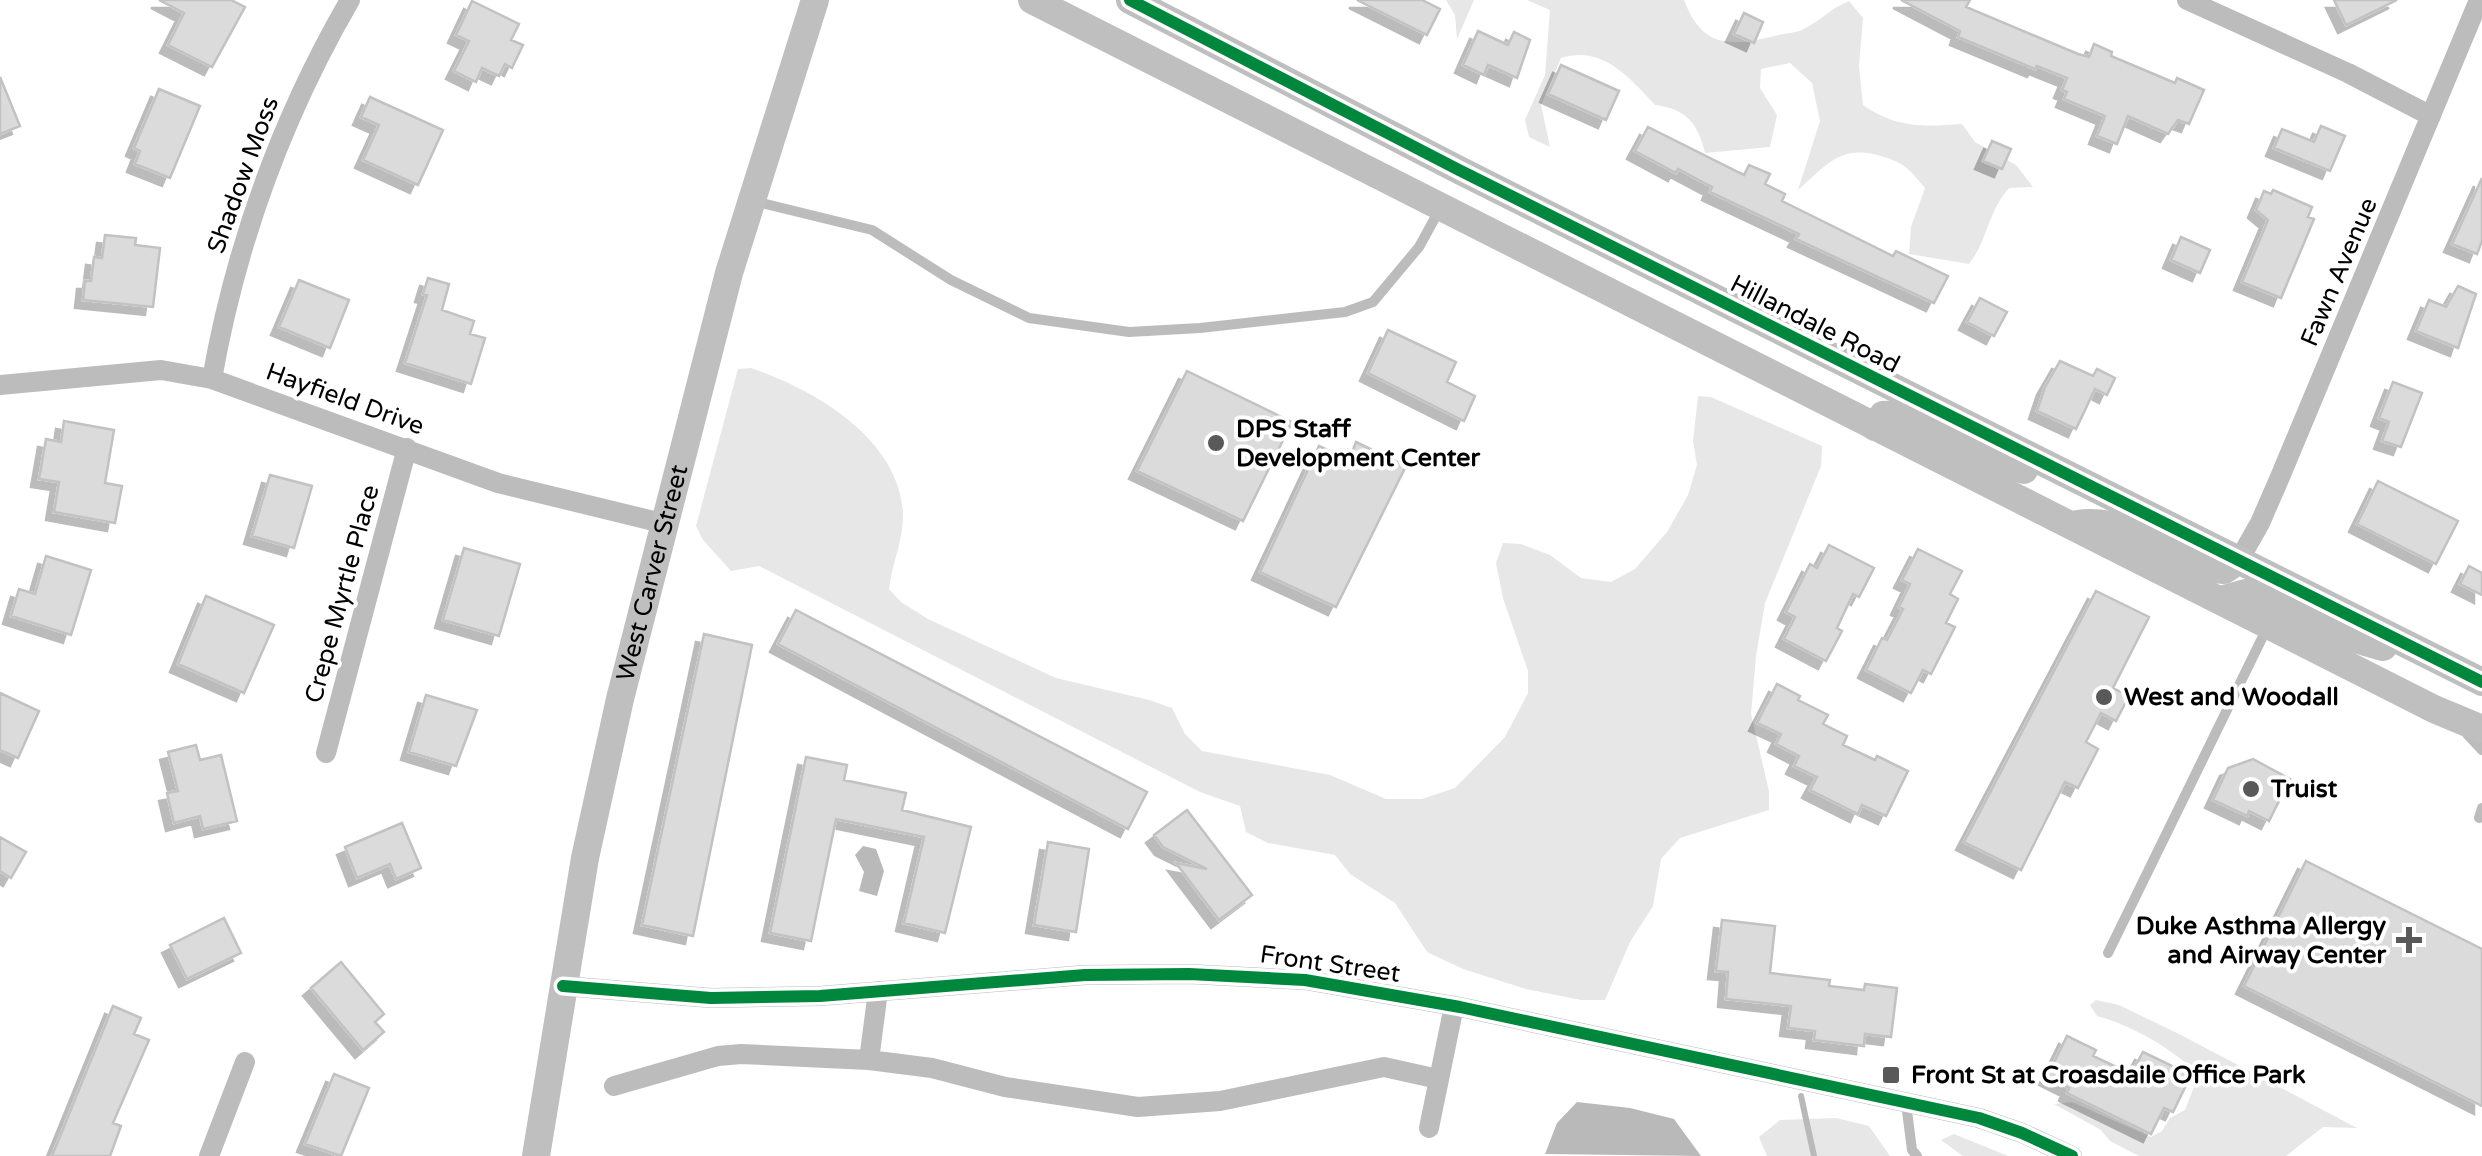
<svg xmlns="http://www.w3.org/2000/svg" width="2482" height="1156" viewBox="0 0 2482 1156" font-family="'Varela Round',sans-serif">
	<defs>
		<filter id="shadow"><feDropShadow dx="-8" dy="8" stdDeviation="0" flood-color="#0004"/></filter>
	</defs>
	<rect width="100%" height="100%" fill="#fff"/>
	<path fill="#e7e7e7" d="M1446,0H1474L1457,39L1455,15Z
		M1527,0H1684C1703,51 1734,46 1779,35C1786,33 1795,33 1802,30C1819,22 1831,8 1849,1L1863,18L1859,66L1863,105C1896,128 1923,127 1962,124L1975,142L2016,165L2033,187L2009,188C1988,211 1988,240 1969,264L1909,254L1911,227L1925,188C1909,169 1905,163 1881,156C1840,144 1827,165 1798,190L1820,121L1812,83L1790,63L1761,69L1760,88L1777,115L1770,147L1705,153C1698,123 1686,109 1655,105C1629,77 1602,45 1561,58L1541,105L1550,147L1529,137L1525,120L1545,75L1550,10Z
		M751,368C813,389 898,437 903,512C904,539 892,563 889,589L901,602L928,619L1056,678L1149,700L1172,708L1185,734L1202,751L1330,775L1386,799H1422L1455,788L1505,737L1528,693V671L1503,598L1496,563L1503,543L1521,544L1550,555L1581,578L1611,582L1635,569L1667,532L1688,495L1697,465L1693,441L1698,396L1711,397L1822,446L1821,466L1765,603L1756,656L1751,714L1769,791V810L1680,838L1661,859L1653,906L1630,942L1605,1000H1581L1526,989L1463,969L1427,952L1395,903L1350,874L1335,855L1268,843L1246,832L1240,806L1200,792L759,566L731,571L703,540L696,526L738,369Z
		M2096,1000L2119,1005L2181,1035L2357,1128L2323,1127L2286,1156H2139L2110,1141L2101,1130L2054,1104L2072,1102L2151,1137L2162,1131L2170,1118L2185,1110L2199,1074C2170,1048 2134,1026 2097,1016L2090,1005Z
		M1836,1118L1869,1126L1890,1156H1767L1759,1137L1780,1120Z
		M1954,1134L2008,1156H2009H1963L1941,1140Z"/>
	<path fill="#b9b9b9" d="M863,846L876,849L884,871L877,896L859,891L864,872L855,855Z
		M1577,1102L1630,1108L1674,1119L1701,1156L1545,1154L1557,1123Z"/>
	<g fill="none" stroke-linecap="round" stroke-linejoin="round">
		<path stroke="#b9b9b9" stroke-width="6" d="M1801,1096L1814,1156"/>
	</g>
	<path fill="#dbdbdb" stroke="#c2c2c2" stroke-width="2.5" filter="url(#shadow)" d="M159,0H231L245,7L212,67L168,45L184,13Z
		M1357,0H1422L1440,9L1427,35Z
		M1901,0H1970L1966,7L2078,54L2089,57L2094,44L2112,52L2111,56L2175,83L2177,78L2204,90L2189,124L2178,120L2168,134L2128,116L2117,144L2097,136L2105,116L2064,99L2067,92L2062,90L2067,78L2037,66L2035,69L1958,37L1960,31Z
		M2334,0H2397L2346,25Z
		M472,1L519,24L511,40L523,45L512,68L505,64L499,76L482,68L476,82L454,71L469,41L456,35Z
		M1744,13L1763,22L1754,43L1734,34Z
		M1478,31L1508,45L1514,32L1530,40L1517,78L1488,65L1484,75L1463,65Z
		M1561,65L1619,91L1606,120L1548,94Z
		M0,77L20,126L0,134Z
		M159,89L200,106L170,178L135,164L140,151L134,148Z
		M370,97L443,130L418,185L363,160L379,125L361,117Z
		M2321,126L2345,136L2330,171L2274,148L2282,129L2314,142Z
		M1648,127L1744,175L1749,165L1770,174L1765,184L1785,194L1782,201L1893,256L1896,251L1948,276L1934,303L1796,239L1799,234L1710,192L1712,187L1678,169L1676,173L1635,151Z
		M1992,141L2011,149L2002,169L1983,161Z
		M2482,178V241L2477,254L2452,244Z
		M2273,190L2312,207L2308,217L2314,219L2281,298L2242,282L2268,220L2256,210L2264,191L2271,194Z
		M105,235L136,238L135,245L160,248L153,307L83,300L85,281H91L94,257L102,258Z
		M2181,237L2210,250L2200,273L2171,260Z
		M428,278L449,284L442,310L474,321L470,334L485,338L471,384L405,363L427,295L423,294Z
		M299,280L349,300L330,348L279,327Z
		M2458,286L2476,294L2458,348L2416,331L2429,300L2446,307Z
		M1980,298L2007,312L1994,336L1967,322Z
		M1388,330L1456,362L1447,382L1475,396L1464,421L1368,373Z
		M2060,361L2093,376L2097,369L2115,378L2107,395L2095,389L2076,429L2037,411L2045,387Z
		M1187,371L1292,422L1243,521L1137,471Z
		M2393,382L2422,393L2401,447L2382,441L2389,422L2379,418Z
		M64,421L114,430L105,483L122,486L115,523L54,512L59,482L39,479L46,439L61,442Z
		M1356,442L1406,466L1336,607L1260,572L1319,446L1349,460Z
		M270,475L312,486L294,548L252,536Z
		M2378,481L2458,521L2436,564L2357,524Z
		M1829,545L1874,568L1859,597L1853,594L1837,628L1842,631L1826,661L1784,639L1795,617L1786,612L1810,564L1817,568Z
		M464,548L520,564L499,636L443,620Z
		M1918,549L1962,571L1950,594L1958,599L1946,623L1955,627L1931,674L1923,670L1911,693L1866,670L1882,638L1887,640L1903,609L1899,607L1910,584L1902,580Z
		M46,556L91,570L71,635L11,616L19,589L35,594Z
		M2469,566L2482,573V595L2460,584Z
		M2096,591L2149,617L2113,688L2129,696L2116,721L2101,713L2086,742L2098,749L2078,788L2065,782L2021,870L1964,842Z
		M206,596L274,625L244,693L178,664Z
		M796,610L1147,792L1128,829L778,644Z
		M704,634L752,645L693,936L642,925Z
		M1777,684L1800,696L1798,700L1828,715L1823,724L1847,736L1843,745L1875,760L1877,756L1908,771L1886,816L1862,805L1858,814L1810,790L1817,777L1794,766L1799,756L1776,744L1781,734L1757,723Z
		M0,693L39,711L18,758L0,750Z
		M426,695L477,710L456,766L409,752Z
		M196,745L200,760L221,755L237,821L203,829L200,816L174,823L167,793L178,791L168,752Z
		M806,757L847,765L844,780L906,793L902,810L971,827L945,933L904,923L924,837L836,819L811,941L770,933Z
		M2253,759L2290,779L2269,821L2249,811L2247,816L2213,800L2228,768Z
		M1187,810L1252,895L1219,920L1176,863L1207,869L1163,847L1154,835Z
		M402,823L421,868L396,879L390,864L357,878L345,847Z
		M0,837L26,852L11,878L0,871Z
		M1048,842L1089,849L1076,932L1034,925Z
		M2306,861L2482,949V1106L2244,986Z
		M224,918L241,953L187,979L170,945Z
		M1722,920L1775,926L1770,973L1830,980L1829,986L1864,990L1865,984L1897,988L1891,1037L1865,1034L1864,1046L1814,1040L1815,1031L1788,1028L1791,1006L1726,999L1728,972L1716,971Z
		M341,962L384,1014L375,1022L384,1032L363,1050L311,988Z
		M113,1006L141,1018L134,1034L149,1040L113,1123L121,1126L110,1156H52Z
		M2067,1036L2096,1050L2093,1056L2131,1074L2143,1052L2191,1075L2173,1112L2164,1108L2151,1134L2067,1093L2069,1088L2047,1077Z
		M334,1074L369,1088L341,1156L305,1144Z"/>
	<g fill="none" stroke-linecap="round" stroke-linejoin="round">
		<path stroke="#bcbcbc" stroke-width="10" d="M753,201L872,230L951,280L1029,318L1129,332L1200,328L1345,312L1373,302L1419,247L1441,207
			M2467,734L2482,750
			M2479,818L2482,808
			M2108,953L2268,626
			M1906,1103L1912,1150L1917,1156"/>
		<path stroke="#bcbcbc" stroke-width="20" d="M2187,0L2348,73L2431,116
			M212,379C236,243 281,119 350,0
			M0,385L161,370L212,379L498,483L666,524
			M2239,560L2260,523L2280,477L2479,0
			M326,753L407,448
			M563,986L711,998L820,996L1085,975L1189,974L1305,980L1460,1007L1979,1118L2022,1133L2072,1156
			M869,1060L878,991
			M614,1086L718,1056L741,1054L869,1060L932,1068L1005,1087L1138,1107L1220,1101L1384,1067L1438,1079
			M1429,1128L1454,1006
			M209,1156L245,1062"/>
		<g stroke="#bfbfbf" stroke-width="28">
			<path d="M1032,0L2434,709L2482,729"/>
			<path d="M1130,0L1459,170L2482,682"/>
			<path d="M1875,427L1883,415C1916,411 1984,460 2024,470"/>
			<path d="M2077,524C2127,517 2168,550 2212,569L2224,570L2239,560"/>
			<path d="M2220,600L2246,593L2257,595L2331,632L2383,647"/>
			<path id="s1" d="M536,1156L585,858L620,699L729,273L815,0"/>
		</g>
		<g stroke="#fff" stroke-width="19">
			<path id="cycleway" d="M1130,0L1459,170L2482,682
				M563,986L711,998L820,996L1085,975L1189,974L1305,980L1460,1007L1979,1118L2022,1133L2072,1156"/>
		</g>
		<use href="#cycleway" stroke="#00873e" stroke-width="12"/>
	</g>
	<g fill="#595959" stroke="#fff" stroke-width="4">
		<circle cx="1216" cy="443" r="10"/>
		<circle cx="2104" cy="697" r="10"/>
		<circle cx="2251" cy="789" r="10"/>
		<path d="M2404 925h10v10h10v10h-10v10h-10v-10h-10v-10h10z"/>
		<rect x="1881" y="1065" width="20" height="20" rx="5"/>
	</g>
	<g text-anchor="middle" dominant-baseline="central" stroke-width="8" stroke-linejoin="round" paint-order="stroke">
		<g font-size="25" fill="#000" stroke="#fff">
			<text transform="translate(243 175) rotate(-70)">Shadow Moss</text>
			<text transform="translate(2339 272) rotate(-67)">Fawn Avenue</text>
			<text transform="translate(1815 324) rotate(27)">Hillandale Road</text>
			<text transform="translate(345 399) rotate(20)">Hayfield Drive</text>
			<text stroke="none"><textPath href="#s1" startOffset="595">West Carver Street</textPath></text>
			<text transform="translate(342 594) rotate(-75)">Crepe Myrtle Place</text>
			<text transform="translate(1330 964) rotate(8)">Front Street</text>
		</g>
		<g font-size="25" font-weight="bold" fill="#000" stroke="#fff" text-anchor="start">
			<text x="1236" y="429">DPS Staff<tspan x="1236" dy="29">Development Center</tspan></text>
			<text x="2124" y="697">West and Woodall</text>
			<text x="2271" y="789">Truist</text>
			<text x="2386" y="926" text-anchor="end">Duke Asthma Allergy<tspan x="2386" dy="29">and Airway Center</tspan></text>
			<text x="1911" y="1075">Front St at Croasdaile Office Park</text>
		</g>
	</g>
</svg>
